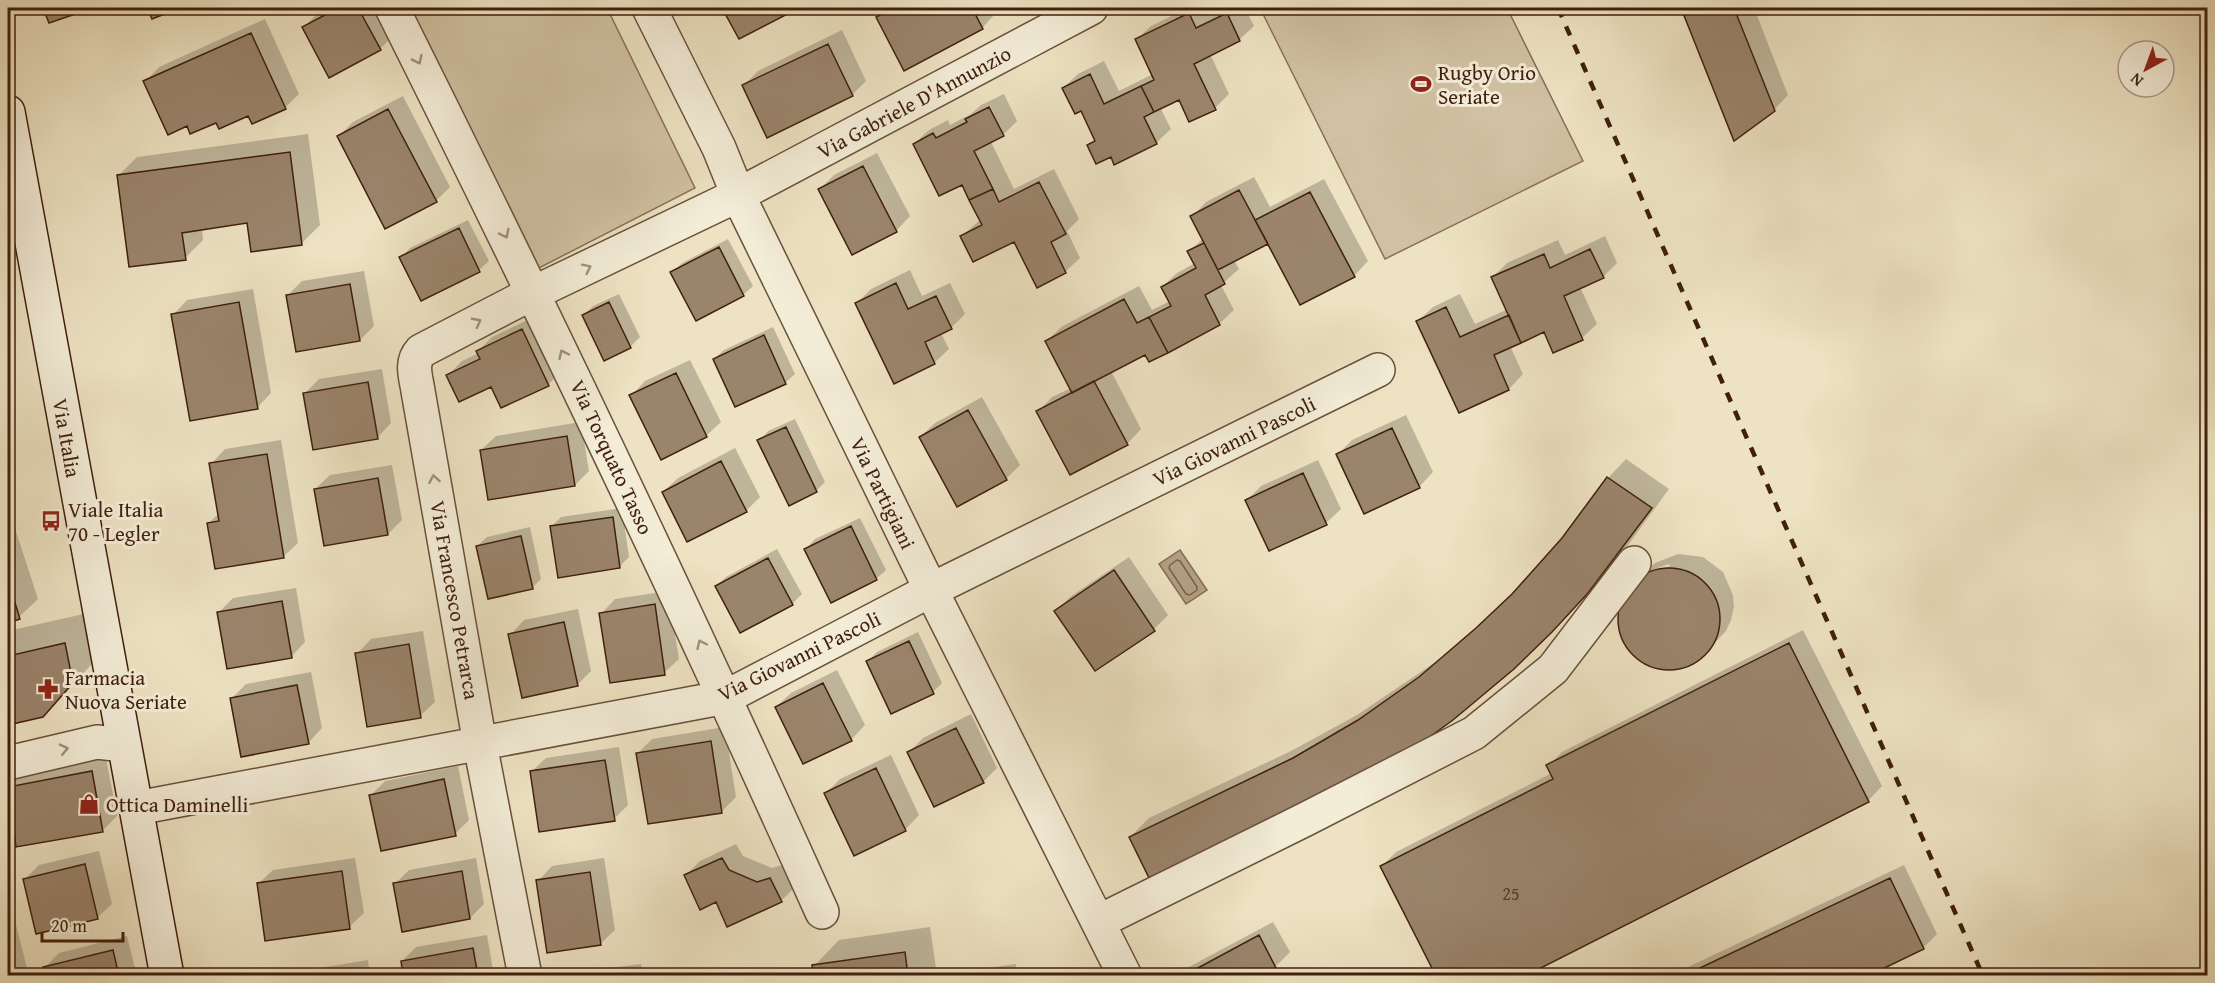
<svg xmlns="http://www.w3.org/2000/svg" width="2215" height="983" viewBox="0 0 2215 983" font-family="'Gentium Book Plus',serif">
	<rect width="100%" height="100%" fill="#ede2c1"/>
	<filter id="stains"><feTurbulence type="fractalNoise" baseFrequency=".00333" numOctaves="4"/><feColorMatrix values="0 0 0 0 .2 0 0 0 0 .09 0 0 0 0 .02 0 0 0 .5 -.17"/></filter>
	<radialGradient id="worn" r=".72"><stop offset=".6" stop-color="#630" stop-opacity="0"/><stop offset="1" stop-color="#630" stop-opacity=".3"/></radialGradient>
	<path fill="#d0c1a2" stroke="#887058" stroke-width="1.5" d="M402,8H607L695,188L533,271Z
		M1260,8H1507L1583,161L1385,259Z"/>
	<path fill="#b2a084" stroke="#846c54" stroke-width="1.5" d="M1180,550L1207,590L1186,604L1159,564Z"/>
	<path fill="#0003" d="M45,8H88L50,21Z
		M328,8H380L394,35L380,49L304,27L318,13Z
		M724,8H795L739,37Z
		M888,8H993L996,13L982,28L878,18Z
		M1188,8H1207L1211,14L1225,8H1245L1254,26L1239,40L1210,54L1229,94L1215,108L1180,98L1160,107L1171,129L1156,143L1111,155L1089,145L1095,139L1082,109L1063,88L1078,74L1104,61L1119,91L1153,74L1136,40L1151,26Z
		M1682,8H1754L1788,95L1774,110L1734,139Z
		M265,19L299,94L285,108L188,124L145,82L159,67Z
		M842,30L866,81L852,95L744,85L758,71Z
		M1004,94L1017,121L1003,135L991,142L1014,189L1054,169L1079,219L1067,231L1080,258L1065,272L1014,240L962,236L981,219L963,183L914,144L929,130L948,120L950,125L971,114L981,105Z
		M403,96L450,187L436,201L339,136L353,122Z
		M308,134L320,225L302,243L248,222L202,228L203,240L185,258L118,176L137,157Z
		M877,153L910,216L896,231L820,189L834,175Z
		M1254,177L1270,207L1324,179L1368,261L1354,276L1269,242L1234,260L1239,269L1221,285L1234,310L1219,324L1146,353L1111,371L1141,429L1127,444L1038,412L1052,397L1071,388L1047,341L1061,327L1139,286L1152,310L1170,301L1162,287L1177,273L1195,263L1189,252L1203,238L1192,217L1206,202Z
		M468,220L489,261L479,270L401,258L410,248Z
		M1605,236L1617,263L1603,277L1580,287L1597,324L1582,338L1554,351L1545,330L1510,346L1523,374L1509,389L1459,411L1418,321L1433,307L1460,294L1475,324L1508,309L1493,277L1507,263L1558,240L1565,255Z
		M728,239L753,286L743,295L672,273L682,263Z
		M910,270L922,296L950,283L965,314L951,328L941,333L949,349L934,363L857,303L871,289Z
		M364,271L374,326L360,340L287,296L302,281Z
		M253,289L271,393L257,408L173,315L187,300Z
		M619,294L640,337L630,347L584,315L593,306Z
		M536,316L562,370L548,385H492L448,375L462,361L479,353L478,351L492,337Z
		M773,327L795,374L785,383L714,359L724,350Z
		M690,360L721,422L706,436L631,396L645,381Z
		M382,369L391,423L377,438L305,393L319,379Z
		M982,397L1020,465L1006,479L920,437L935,423Z
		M1406,415L1433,472L1419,487L1338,454L1352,440Z
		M795,419L825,482L816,491L759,441L768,431Z
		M581,422L589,471L575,485L481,450L496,436Z
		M281,440L298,543L283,557L208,524L219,513L211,464L225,449Z
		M735,448L760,497L746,511L663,492L678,478Z
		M1626,459L1669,489L1623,552L1570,611L1513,668L1130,837L1149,818L1291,751L1357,715L1440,659L1507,601L1547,558L1608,478Z
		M1318,460L1341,509L1326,523L1269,549L1247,500L1261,486Z
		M392,465L402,520L388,534L315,489L330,475Z
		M622,508L629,557L619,567L552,526L561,517Z
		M11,516L38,599L19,617L8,621V517Z
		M860,518L886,570L876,579L806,549L815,539Z
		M530,527L541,579L532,588L477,546L487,537Z
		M777,549L802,594L792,604L716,586L726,577Z
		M1678,554L1703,557L1723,572L1733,595L1734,607L1731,620L1726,631L1703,655L1693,663L1668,668L1644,662L1634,655L1626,645L1619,621L1624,597L1640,578L1670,566L1669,564L1644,573L1655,563Z
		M1129,557L1168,615L1154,629L1095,669L1056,611L1070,597Z
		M296,588L305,642L291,657L219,612L233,598Z
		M668,591L679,659L664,673L601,614L615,599Z
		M578,609L591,671L577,685L510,635L524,620Z
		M97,611L105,649L75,683L42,716L8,724V631Z
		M1803,630L1882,786L1868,801L1382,866L1396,852L1552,773L1548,766L1562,752Z
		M423,631L435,702L420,716L357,654L371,639Z
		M918,632L942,683L933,692L868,661L877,652Z
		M837,670L865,725L851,740L776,707L791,693Z
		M311,672L322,728L308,743L232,698L246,684Z
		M971,714L997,768L983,782L909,752L923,738Z
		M725,727L736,797L722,811L649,823L638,753L652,739Z
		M619,747L628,805L614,819L531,772L546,758Z
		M891,755L919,815L905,830L826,793L840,779Z
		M106,758L117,816L103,830L18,845L8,787L22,773Z
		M458,766L469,820L455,834L371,795L385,781Z
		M736,844L743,856L772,868L785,864L795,887L781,901L717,900L685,876L700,861Z
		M99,851L112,904L97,918L25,879L39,865Z
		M355,858L364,913L349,927L258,884L273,870Z
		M476,858L484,904L470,918L395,884L409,870Z
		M604,858L615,930L600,944L538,881L552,866Z
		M1904,865L1937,934L1923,948L1865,976H1669Z
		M12,909L29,976H8V910Z
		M1273,922L1290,952L1275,967L1259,976H1179L1187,968Z
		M930,927L937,975L1016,964L1017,976H815L814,966L839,940Z
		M487,935L494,976H405L402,961L416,947Z
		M127,936L137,976H47L45,967L59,953Z
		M368,960L370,976H298L303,971Z
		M641,964L643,976H580L585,971Z"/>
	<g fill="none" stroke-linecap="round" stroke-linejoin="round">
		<path stroke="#796048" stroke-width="1.5" d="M1177,560L1180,561L1197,587V590L1190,595L1186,594L1169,568L1170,565Z"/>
	</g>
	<path fill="#9a846b" stroke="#401f0d" stroke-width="1.5" d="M43,8H86L87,10L49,23Z
		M147,8H180L152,19Z
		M338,8H358L381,50L329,78L302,27Z
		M722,8H799L739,39Z
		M895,8H972L983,29L904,71L876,17Z
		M1681,8H1734L1775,111L1734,141Z
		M1189,13L1196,28L1227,13L1240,41L1194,64L1216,110L1189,122L1179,100L1154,112L1141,86L1154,80L1135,39Z
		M251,33L286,109L252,124L248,116L219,129L216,123L190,134L187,126L168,135L143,81Z
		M828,44L853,96L767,138L742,85Z
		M1090,74L1104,104L1141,86L1154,112L1144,117L1157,144L1114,165L1111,157L1096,164L1087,145L1095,141L1081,111L1075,114L1062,88Z
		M989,107L1004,136L974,151L993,189L969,200L962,185L939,196L913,144L933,133L936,138L967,122L965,119Z
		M388,109L437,202L385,229L337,136Z
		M290,152L302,245L251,252L247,223L182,233L186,260L129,267L117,175Z
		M863,166L897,232L852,255L818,189Z
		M1039,182L1066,234L1051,242L1066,273L1037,288L1014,242L973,262L960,236L982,225L969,200L993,189L999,202Z
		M1239,190L1268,244L1218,270L1190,216Z
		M1310,192L1355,277L1300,305L1255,220Z
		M459,228L480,272L421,301L399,257Z
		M1204,243L1225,284L1205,295L1220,325L1168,353L1149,317L1171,306L1161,287L1196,268L1187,251Z
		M719,247L744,296L696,321L670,272Z
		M1590,249L1604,278L1564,296L1583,340L1553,353L1544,332L1521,343L1491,277L1544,254L1550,268Z
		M896,283L908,309L936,296L952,329L925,342L935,364L894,384L855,303Z
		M350,284L360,341L296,352L286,295Z
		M1124,299L1137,323L1149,317L1168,353L1149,362L1145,355L1072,393L1045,341Z
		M239,302L258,409L190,421L171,314Z
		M609,302L631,348L604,361L582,315Z
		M1446,307L1460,337L1509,315L1521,343L1494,355L1509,390L1459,413L1416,321Z
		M522,329L549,386L501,408L491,387L459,402L446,375L480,359L476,351Z
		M764,335L786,384L735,407L713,359Z
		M676,373L707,437L661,460L629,395Z
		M1094,381L1128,445L1070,475L1036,411Z
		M368,382L378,439L313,450L303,393Z
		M968,410L1007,480L957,507L919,437Z
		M786,427L817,492L789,506L757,440Z
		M1392,428L1420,488L1364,514L1336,454Z
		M567,436L575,486L488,500L480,450Z
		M267,454L284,558L215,569L207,523L219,521L209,463Z
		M721,461L747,512L687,542L662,492Z
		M1303,473L1327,525L1269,551L1245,500Z
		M1607,477L1652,508L1588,593L1552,632L1514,669L1453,720L1410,751L1152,884L1129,837L1293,758L1358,720L1419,677L1476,628L1512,594L1562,538Z
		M378,478L388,535L324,546L314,489Z
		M613,517L620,568L558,578L550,526Z
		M851,526L877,580L831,603L804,549Z
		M521,536L533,589L488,599L476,546Z
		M768,558L793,605L740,633L715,586Z
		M1618 619a51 51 0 1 1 102 0a51 51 0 1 1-102 0Z
		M1114,570L1155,631L1095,671L1054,611Z
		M8,580L20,619L8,623Z
		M282,601L292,658L227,669L217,612Z
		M655,604L665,675L610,683L599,613Z
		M564,622L578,686L522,698L508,634Z
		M909,641L934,694L891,714L866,661Z
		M65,643L73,683L43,717L8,725V656Z
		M1789,643L1869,802L1525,976H1436L1380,866L1553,779L1546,765Z
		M409,644L421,718L367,727L355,653Z
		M823,683L852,741L803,764L775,707Z
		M297,685L309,744L241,757L230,698Z
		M956,728L984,783L934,807L907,752Z
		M711,741L722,813L648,824L636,753Z
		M605,760L615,821L539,832L530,771Z
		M876,768L906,831L854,856L824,793Z
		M92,771L103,832L16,847L8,787Z
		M444,779L456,836L381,851L369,795Z
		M722,858L729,870L757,882L770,878L782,902L727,927L716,902L700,910L684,875Z
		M85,864L98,919L36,934L23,879Z
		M342,871L350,929L265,941L257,883Z
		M462,871L470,919L402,932L393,883Z
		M590,872L601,945L547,953L536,880Z
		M1890,878L1924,949L1868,976H1683Z
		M1259,935L1276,968L1262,976H1183Z
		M473,948L478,976H403L401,961Z
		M113,950L119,976H45L43,967Z
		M905,952L908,976H813L812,965Z"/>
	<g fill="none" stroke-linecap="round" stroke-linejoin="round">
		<g stroke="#6b503a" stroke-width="36">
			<path id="street" d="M392,8C541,306 685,607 822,912
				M649,8L719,148L738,195L931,590L1125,976
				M8,763L97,742L124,745
				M137,808L726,697L931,590L1378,370
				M1098,922L1306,819L1474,733L1553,669L1634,563
				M525,976L480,744L418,391C416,377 410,363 421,351L519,300L738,195L1091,8"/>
		</g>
		<g stroke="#401f0d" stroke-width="36">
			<path id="secondary" d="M8,112L167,976"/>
		</g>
		<use href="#street" stroke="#f3ecd7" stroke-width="33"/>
		<use href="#secondary" stroke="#f3ecd7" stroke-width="33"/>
		<path stroke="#401f0d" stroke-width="4.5" stroke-dasharray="10 10" stroke-linecap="butt" d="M1558,8L1983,976"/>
	</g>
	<defs><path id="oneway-chevron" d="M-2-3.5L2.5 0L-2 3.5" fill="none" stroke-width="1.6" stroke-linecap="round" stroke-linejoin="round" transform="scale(1.5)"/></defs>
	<g stroke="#a2907c">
		<use href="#oneway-chevron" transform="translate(418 60) rotate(64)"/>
		<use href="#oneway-chevron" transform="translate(505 234) rotate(64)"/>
		<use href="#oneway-chevron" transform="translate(587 268) rotate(-26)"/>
		<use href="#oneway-chevron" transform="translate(477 322) rotate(-28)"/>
		<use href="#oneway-chevron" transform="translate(563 354) rotate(-115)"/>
		<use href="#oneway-chevron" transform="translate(434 479) rotate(-100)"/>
		<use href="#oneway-chevron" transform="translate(701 644) rotate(-115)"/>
		<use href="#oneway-chevron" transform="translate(64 749) rotate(-13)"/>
	</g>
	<defs>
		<g id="stadium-bare" transform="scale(1.62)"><path d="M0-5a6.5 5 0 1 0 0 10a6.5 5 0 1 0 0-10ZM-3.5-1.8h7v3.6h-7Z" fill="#8f2418" stroke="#f3ecd7" stroke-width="2.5" paint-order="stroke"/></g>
		<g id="bus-bare" transform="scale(1.62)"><path d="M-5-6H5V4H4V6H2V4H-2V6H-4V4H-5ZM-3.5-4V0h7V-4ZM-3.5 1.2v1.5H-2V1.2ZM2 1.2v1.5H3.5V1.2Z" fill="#8f2418" stroke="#f3ecd7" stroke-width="2.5" paint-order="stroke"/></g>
		<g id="pharmacy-bare" transform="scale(1.62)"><path d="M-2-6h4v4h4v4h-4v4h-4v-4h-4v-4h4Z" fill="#8f2418" stroke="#f3ecd7" stroke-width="2.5" paint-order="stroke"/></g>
		<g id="shop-bare" transform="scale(1.62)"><path d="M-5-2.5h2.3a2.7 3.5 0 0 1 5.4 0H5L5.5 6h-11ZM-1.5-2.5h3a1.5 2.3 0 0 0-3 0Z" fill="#8f2418" stroke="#f3ecd7" stroke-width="2.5" paint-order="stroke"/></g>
	</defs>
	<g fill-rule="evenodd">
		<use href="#stadium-bare" x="1421" y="84"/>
		<use href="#bus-bare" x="51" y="521"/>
		<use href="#pharmacy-bare" x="48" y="689"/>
		<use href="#shop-bare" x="89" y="804"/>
	</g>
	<g text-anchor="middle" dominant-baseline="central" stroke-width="6" stroke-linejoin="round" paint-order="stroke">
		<g font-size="18" fill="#563824">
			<text x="1511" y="893">25</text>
		</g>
		<g font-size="21" fill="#401f0d" stroke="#f3ecd7" text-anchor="start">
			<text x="1438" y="72">Rugby Orio<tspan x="1438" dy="24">Seriate</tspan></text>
			<text x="68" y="509">Viale Italia<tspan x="68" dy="24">70 - Legler</tspan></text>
			<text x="65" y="677">Farmacia<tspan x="65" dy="24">Nuova Seriate</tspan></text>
			<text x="106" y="804">Ottica Daminelli</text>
		</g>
		<g font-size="21" fill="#401f0d" stroke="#f3ecd7">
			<text transform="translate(914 102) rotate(-28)">Via Gabriele D'Annunzio</text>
			<text transform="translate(67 438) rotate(80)">Via Italia</text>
			<text transform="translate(1234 441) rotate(-26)">Via Giovanni Pascoli</text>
			<text transform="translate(612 457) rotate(65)">Via Torquato Tasso</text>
			<text transform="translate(883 493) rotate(64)">Via Partigiani</text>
			<text transform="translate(455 600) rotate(80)">Via Francesco Petrarca</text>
			<text transform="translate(799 656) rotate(-26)">Via Giovanni Pascoli</text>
		</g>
	</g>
	<rect width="2215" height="983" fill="none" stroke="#ede2c1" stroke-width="30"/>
	<rect x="9" y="9" width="2197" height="965" fill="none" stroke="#401f0d" stroke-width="3"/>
	<rect x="15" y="15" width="2185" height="953" fill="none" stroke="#401f0d" stroke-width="1.5"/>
	<g transform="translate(2146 69) rotate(221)"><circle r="28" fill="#f3ecd7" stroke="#ab9a86" stroke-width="1.5"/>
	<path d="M0-4.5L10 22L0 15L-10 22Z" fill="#8f2418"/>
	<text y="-9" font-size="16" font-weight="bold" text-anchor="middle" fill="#401f0d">N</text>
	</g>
	<path d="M42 932v9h81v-9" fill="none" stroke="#401f0d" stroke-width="3"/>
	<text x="51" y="932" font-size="18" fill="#401f0d" stroke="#f3ecd7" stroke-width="4.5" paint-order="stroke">20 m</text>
	<rect width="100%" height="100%" filter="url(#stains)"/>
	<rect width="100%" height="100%" fill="url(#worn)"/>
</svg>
